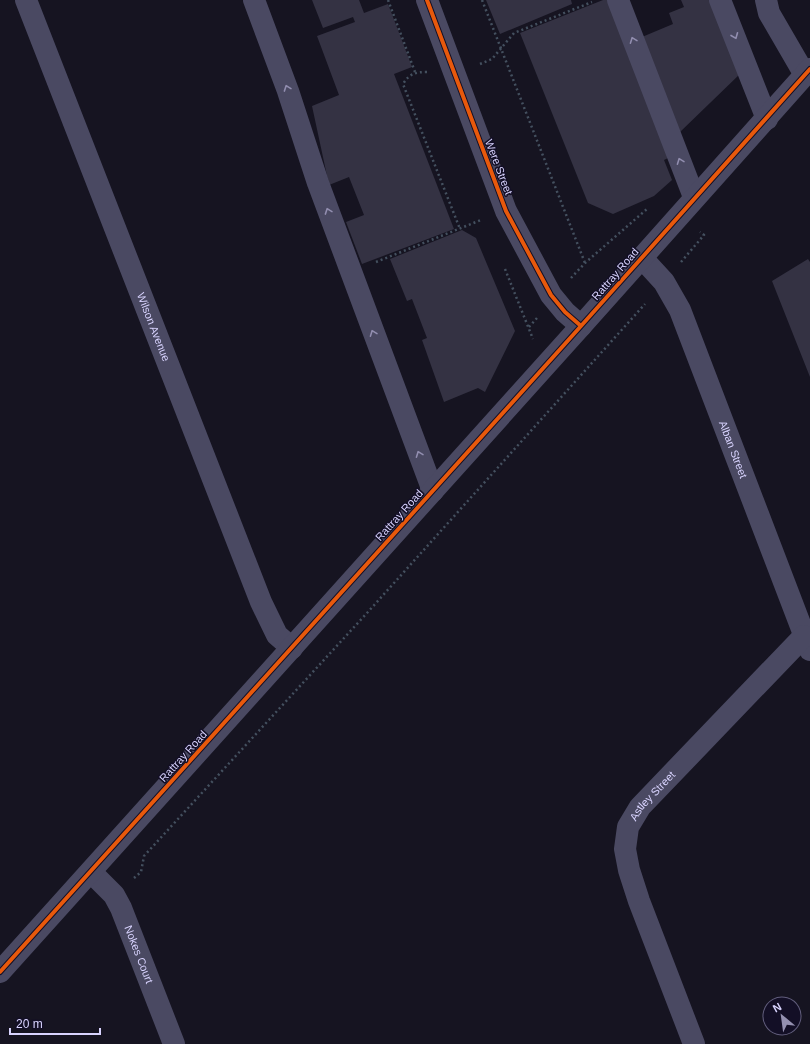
<svg xmlns="http://www.w3.org/2000/svg" width="810" height="1044" viewBox="0 0 810 1044" font-family="Helvetica,sans-serif">
	<rect width="100%" height="100%" fill="#161421"/>
	<path fill="#343243" d="M312,0H359L364,13L388,4L412,67L394,74L454,229L362,264L346,222L364,215L349,177L329,185L312,106L339,95L317,36L355,22L353,17L323,28Z
		M486,0H571L572,4L500,34Z
		M603,0H607L670,157L664,160L672,180L654,196L613,214L588,203L520,33Z
		M681,0H711L741,73L680,132L642,37L673,24L669,13L684,7Z
		M462,230L476,238L515,331L485,392L478,388L444,402L422,340L427,338L412,299L407,301L390,259Z
		M808,259L810,262V377L772,281Z"/>
	<g fill="none" stroke-linecap="round" stroke-linejoin="round">
		<path stroke="#44505f" stroke-width="2.5" stroke-dasharray="2 3" stroke-linecap="butt" d="M388,0L415,72
			M482,0L585,263
			M480,64L492,59L514,33L592,2
			M427,72C415,72 409,74 403,84L460,229
			M376,262L481,220
			M681,262L704,235L700,232
			M505,269L533,339
			M571,278L585,263L647,209
			M529,327L537,318
			M134,878L141,872L144,856L367,613L645,304"/>
		<g stroke="#4a4962" stroke-width="22">
			<path id="s1" d="M26,0L261,602L277,635L292,648"/>
			<path d="M254,0L288,91L318,183L433,491"/>
			<path d="M427,0L506,211L551,295L565,312L581,326"/>
			<path d="M618,0L694,197"/>
			<path d="M720,0L767,119"/>
			<path d="M766,0L769,13L805,75"/>
			<path id="s2" d="M642,258L664,282L680,310L810,650"/>
			<path id="s3" d="M91,872L114,895L121,908L174,1044"/>
			<path d="M0,972L581,326L810,69"/>
			<path id="s4" d="M694,1044L639,901L629,870L625,849L628,827L640,807L804,636"/>
		</g>
		<g stroke="#130f26" stroke-width="6">
			<path id="cycleway" d="M427,0L506,211L551,295L565,312L581,326
				M0,972L581,326L810,69"/>
		</g>
		<use href="#cycleway" stroke="#e8590c" stroke-width="4"/>
	</g>
	<defs><path id="oneway-chevron" d="M-2-3.5L2.5 0L-2 3.5" fill="none" stroke-width="1.6" stroke-linecap="round" stroke-linejoin="round"/></defs>
	<g stroke="#928eb0">
		<use href="#oneway-chevron" transform="translate(735 36) rotate(68)"/>
		<use href="#oneway-chevron" transform="translate(633 40) rotate(-111)"/>
		<use href="#oneway-chevron" transform="translate(287 88) rotate(-110)"/>
		<use href="#oneway-chevron" transform="translate(680 161) rotate(-111)"/>
		<use href="#oneway-chevron" transform="translate(328 211) rotate(-110)"/>
		<use href="#oneway-chevron" transform="translate(373 333) rotate(-111)"/>
		<use href="#oneway-chevron" transform="translate(419 454) rotate(-111)"/>
	</g>
	<g text-anchor="middle" dominant-baseline="central" stroke-width="3" stroke-linejoin="round" paint-order="stroke">
		<g font-size="11" fill="#d9d4ff" stroke="#130f26">
			<text transform="translate(499 167) rotate(69)">Were Street</text>
			<text transform="translate(615 274) rotate(-49)">Rattray Road</text>
			<text stroke="none"><textPath href="#s1" startOffset="351">Wilson Avenue</textPath></text>
			<text stroke="none"><textPath href="#s2" startOffset="214">Alban Street</textPath></text>
			<text transform="translate(399 515) rotate(-48)">Rattray Road</text>
			<text transform="translate(183 756) rotate(-48)">Rattray Road</text>
			<text stroke="none"><textPath href="#s4" startOffset="269">Astley Street</textPath></text>
			<text stroke="none"><textPath href="#s3" startOffset="97">Nokes Court</textPath></text>
		</g>
	</g>
	<g transform="translate(782 1016) rotate(331)"><circle r="19" fill="#130f26" stroke="#625e7d"/>
	<path d="M0-3L7 15L0 10L-7 15Z" fill="#9591b1"/>
	<text y="-6" font-size="11" font-weight="bold" text-anchor="middle" fill="#d9d4ff">N</text>
	</g>
	<path d="M10 1028v6h90v-6" fill="none" stroke="#d9d4ff" stroke-width="2"/>
	<text x="16" y="1028" font-size="12" fill="#d9d4ff" stroke="#130f26" stroke-width="3" paint-order="stroke">20 m</text>
</svg>
